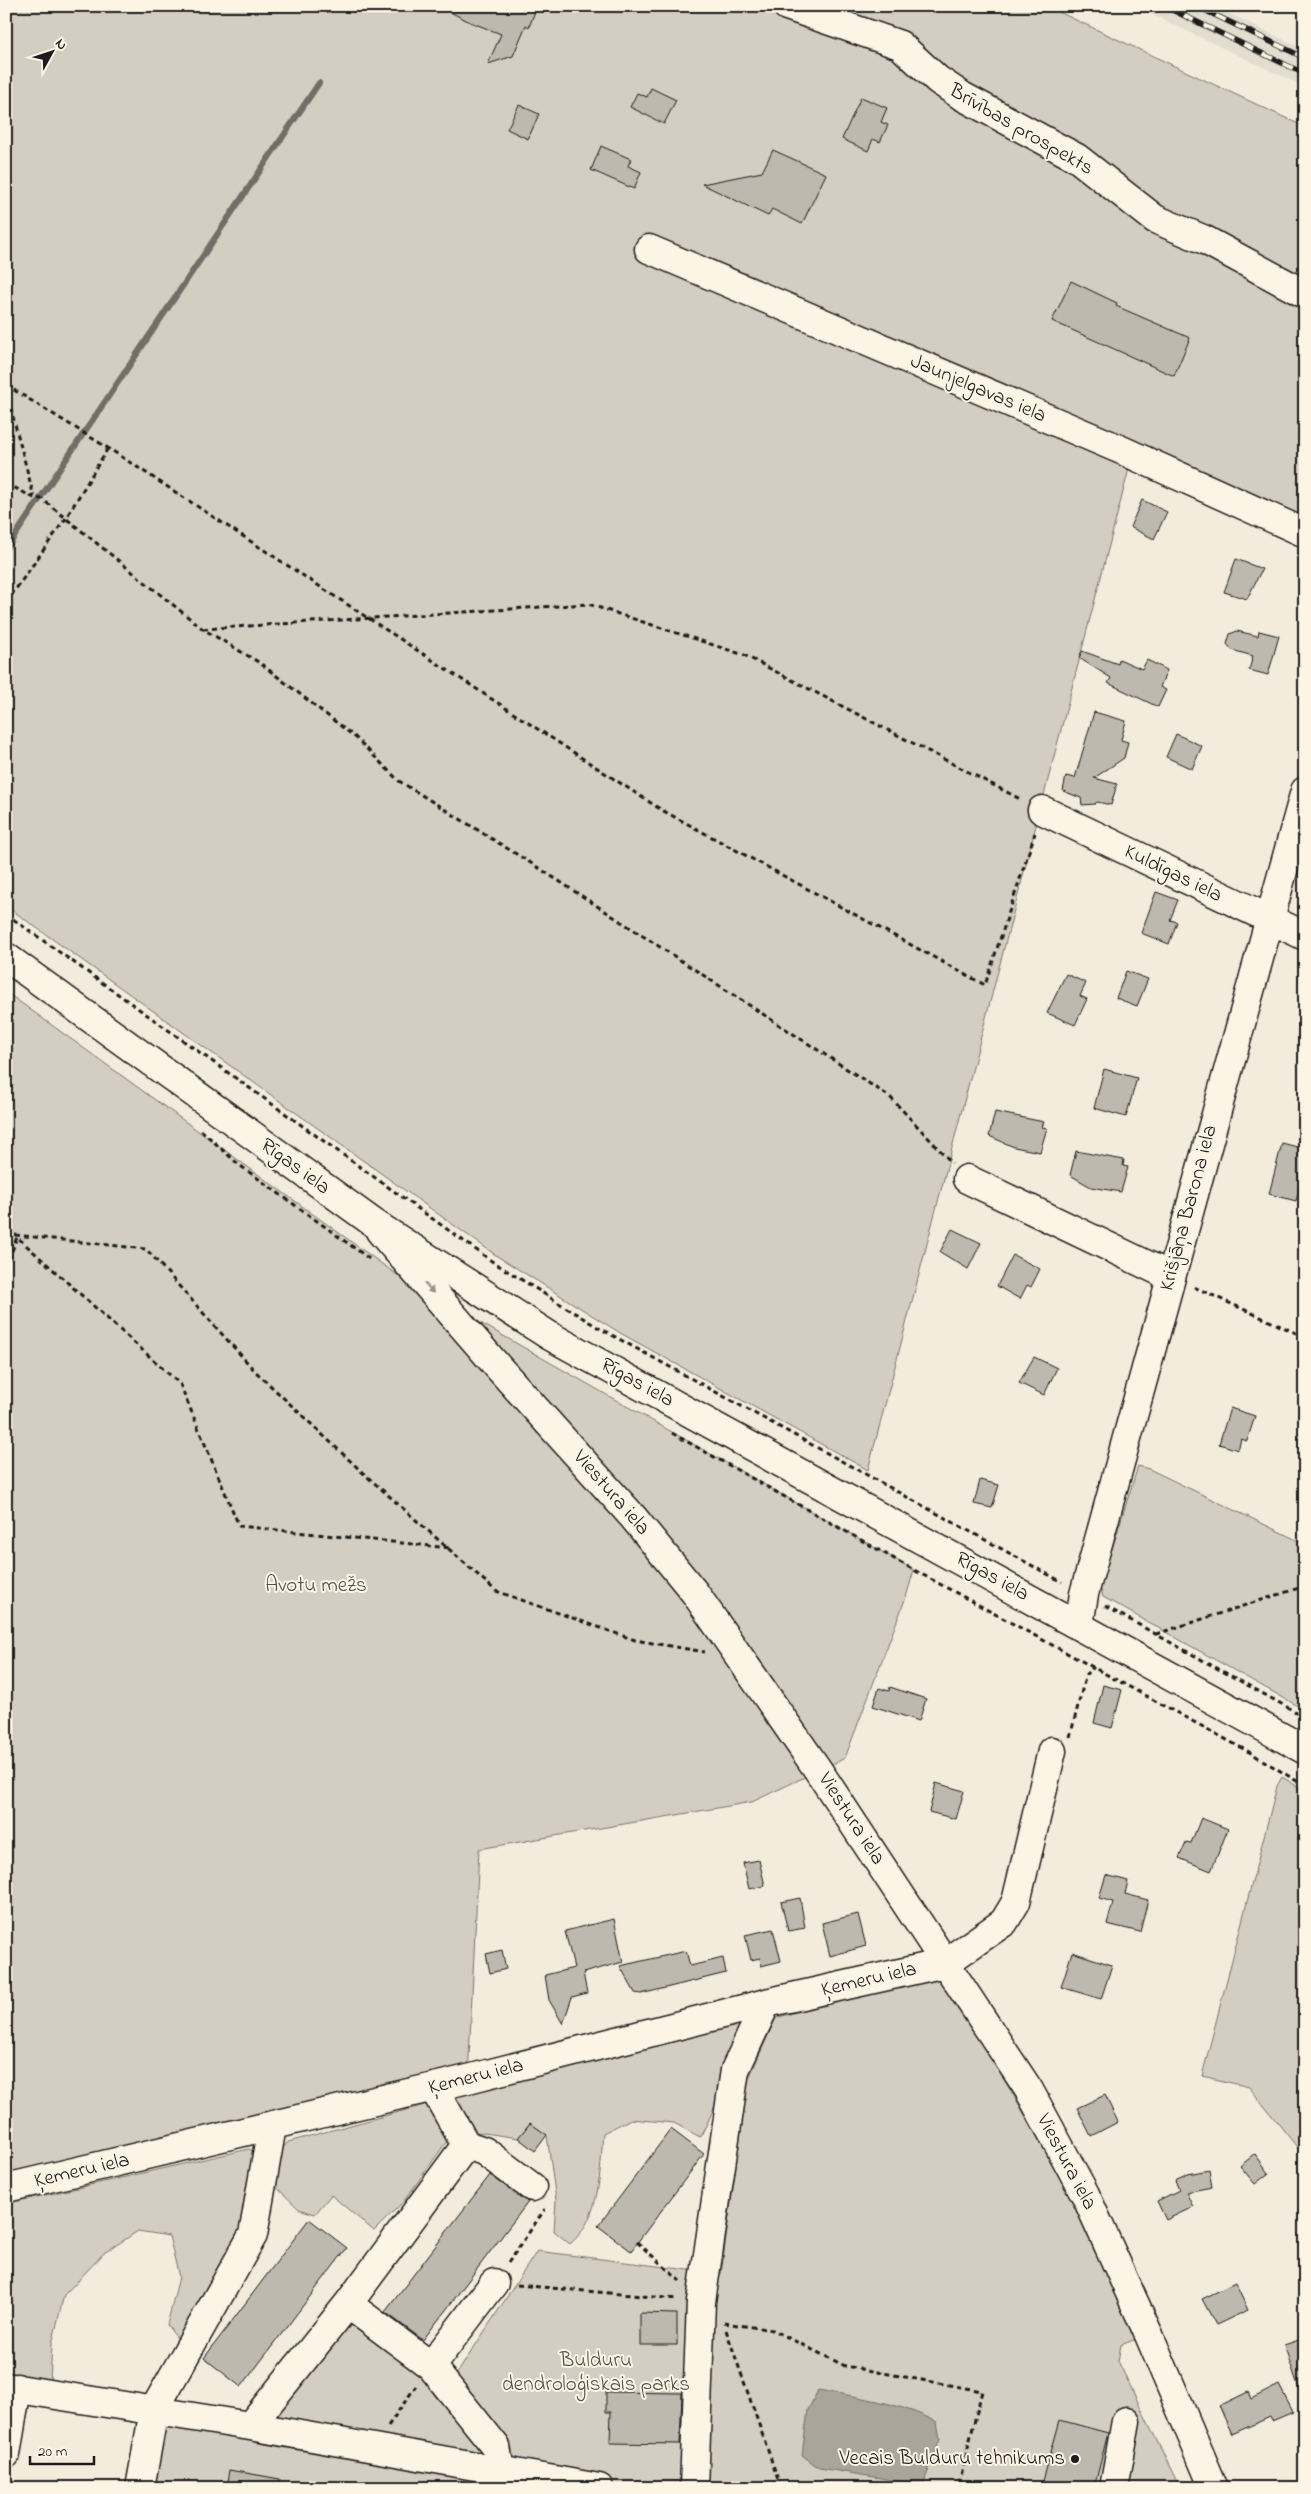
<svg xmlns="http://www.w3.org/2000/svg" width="1311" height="2494" viewBox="0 0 1311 2494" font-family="'Indie Flower',sans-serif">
	<rect width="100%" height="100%" fill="#f3ecdd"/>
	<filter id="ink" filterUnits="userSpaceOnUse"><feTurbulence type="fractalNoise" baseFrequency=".02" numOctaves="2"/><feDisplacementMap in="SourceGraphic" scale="10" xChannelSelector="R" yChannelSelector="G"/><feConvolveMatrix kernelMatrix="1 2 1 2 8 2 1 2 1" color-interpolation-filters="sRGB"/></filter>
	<g filter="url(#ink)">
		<path fill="#e3ddcf" d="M1134,6H1214L1305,50V87Z"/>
		<path fill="#d3cec1" stroke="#78756e" d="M6,6H1046L1305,127V521L1135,446L868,1470L622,1334L497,1256L6,906Z
			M6,992L400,1277L914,1570L906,1597L845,1758L752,1802L479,1849L468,2079L6,2188Z
			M1138,1466L1149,1469L1305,1544V1710L1103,1597L1100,1587Z
			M1282,1777L1305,1791V2157L1249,2087L1202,2076L1277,1786Z
			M938,1970L1017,2101L1072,2200L1136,2339L1121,2345L1118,2361L1180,2488H135L148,2406L366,2435L269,2414L346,2316L414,2366L439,2401L537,2251L721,2274L748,2080L776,2018Z
			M731,2022L740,2032C727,2067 719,2104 700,2137L674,2123L631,2119L603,2133C600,2171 601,2218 570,2244L554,2231L556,2200L547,2136L530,2123L518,2138L471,2131L447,2141L404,2201L374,2231L331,2195L315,2214L299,2209L270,2181L275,2157L288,2142Z
			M249,2149L267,2157L253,2235L179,2341L167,2325L179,2277L169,2236L138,2231L104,2253L64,2295L52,2344L50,2382L6,2375V2204Z"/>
		<path fill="#aaa59b" stroke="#716e68" d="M818,2390C860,2397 900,2403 937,2422L940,2439L923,2485L819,2468L802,2455L808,2410Z"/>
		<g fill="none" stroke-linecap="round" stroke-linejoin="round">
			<path stroke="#716e68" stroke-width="6" d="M6,549L319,83"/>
		</g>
		<path fill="#beb9ae" stroke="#1c1c1c" d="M438,6H537L529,27L526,25L513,56L488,64L501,34L470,22Z
			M651,88L676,100L664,124L630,107L637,93L647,97Z
			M861,97L887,108L881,122L888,125L880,142L873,139L868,151L842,139Z
			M519,105L539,114L528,139L507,129Z
			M601,146L631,159L628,166L641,172L634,189L591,170Z
			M773,150L826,174L802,224L772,209L768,216L702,184L762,172Z
			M1071,281L1117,303L1116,306L1190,338L1174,376L1052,321Z
			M1142,500L1167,512L1154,539L1130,527Z
			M1236,559L1262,569L1247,599L1224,592Z
			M1237,631L1258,636L1259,631L1279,636L1268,675L1249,670L1253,656L1232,650L1227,644L1230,634Z
			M1082,651L1118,664L1119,659L1142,669L1147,660L1167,670L1160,687L1166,690L1158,707L1108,683L1111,678L1079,658Z
			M1094,712L1126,721L1121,740L1128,742L1124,758L1094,778L1117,784L1111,805L1097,802L1095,804L1082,805L1081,798L1063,791L1066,776L1075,778Z
			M1176,734L1202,746L1192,769L1166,757Z
			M1156,892L1178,900L1170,920L1177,922L1169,944L1141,933Z
			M1126,971L1148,979L1137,1006L1116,998Z
			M1066,974L1086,983L1080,996L1087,999L1075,1025L1047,1013Z
			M1104,1069L1137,1078L1126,1117L1094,1108Z
			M995,1112L1044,1122L1042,1127L1047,1128L1040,1152L1014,1147L989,1136Z
			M1282,1143L1305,1149V1167L1296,1201L1269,1194Z
			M1076,1151L1124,1160L1123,1166L1128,1167L1121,1192L1091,1187L1070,1175Z
			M952,1229L981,1243L968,1269L940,1252Z
			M1013,1255L1040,1269L1031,1287L1027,1285L1020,1299L997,1286Z
			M1034,1357L1057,1368L1044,1395L1019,1383Z
			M1230,1408L1255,1416L1247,1441L1241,1439L1238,1450L1219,1444Z
			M980,1480L999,1485L992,1508L974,1504Z
			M1103,1685L1122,1690L1112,1728L1094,1723Z
			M890,1687L926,1699L919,1721L873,1706L879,1688L889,1691Z
			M936,1783L964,1791L956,1819L929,1812Z
			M1201,1818L1228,1829L1211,1871L1179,1858L1186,1842L1191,1843Z
			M759,1860L765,1886L749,1889L743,1863Z
			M1106,1875L1128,1881L1125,1894L1148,1900L1140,1932L1107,1924L1113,1902L1099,1898Z
			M800,1898L805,1928L788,1931L781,1902Z
			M858,1914L866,1946L830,1956L822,1923Z
			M614,1919L623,1962L583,1973L587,1993L572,1997L563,2024L549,2000L545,1975L574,1968L565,1931Z
			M773,1929L781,1961L761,1966L760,1958L751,1960L745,1935Z
			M502,1950L506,1969L490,1973L486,1954Z
			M686,1951L690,1966L723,1958L726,1973L641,1994L635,1993L620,1966Z
			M1072,1952L1112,1965L1101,1999L1061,1987Z
			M1105,2095L1118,2122L1091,2136L1077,2108Z
			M530,2123L547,2135L535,2151L518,2138Z
			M671,2129L704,2154L631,2251L598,2226Z
			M1255,2154L1269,2173L1255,2184L1240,2166Z
			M1209,2170L1212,2187L1186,2192L1193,2207L1166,2220L1157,2201L1179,2190L1175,2180L1188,2174Z
			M490,2175L528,2202L423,2340L385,2312Z
			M309,2219L347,2248L241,2387L204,2358Z
			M1235,2283L1248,2310L1216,2325L1202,2299Z
			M640,2313L677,2314V2345H640Z
			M1305,2338V2396L1302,2397L1284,2345Z
			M1279,2385L1293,2412L1272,2421L1270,2417L1232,2434L1219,2406L1248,2392L1251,2399Z
			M606,2392L682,2393L680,2444L610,2443L611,2412H606Z
			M1060,2420L1108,2433L1094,2488H1041Z
			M229,2470L280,2479L279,2488H226Z"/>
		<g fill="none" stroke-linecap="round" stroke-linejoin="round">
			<g stroke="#1c1c1c" stroke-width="31">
				<path id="minor" d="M787,6L900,45L938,80L962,96L1077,158L1155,219L1205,240L1305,294
					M649,249L1117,448L1305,533
					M1042,810L1305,936
					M967,1179L1170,1276
					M380,1231L498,1367L633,1517L695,1593L818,1770L1029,2090L1085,2194L1149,2335L1214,2488
					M1079,1625L1084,1594L1305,791
					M433,2087L466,2145
					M6,2188L468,2079L766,2003L945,1963L1004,1922L1016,1902L1052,1751
					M431,2366L494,2283
					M6,2387L250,2426L599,2488
					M250,2426L348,2304
					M6,2454L17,2388
					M500,2470L496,2447L431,2366L348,2304L466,2145L484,2151L532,2187
					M140,2488L154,2410L253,2235L272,2126
					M694,2488L701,2302L735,2070L766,2003
					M1114,2488L1126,2421"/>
			</g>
			<g stroke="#1c1c1c" stroke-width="31">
				<path id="major" d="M6,957L375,1224L550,1336L1305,1750"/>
			</g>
			<path stroke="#1c1c1c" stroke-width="3" stroke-dasharray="5 4" stroke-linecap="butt" d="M6,385L108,448L660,809L985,985L1035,833
				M6,390L34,497
				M6,483L34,498L42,499L203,629L260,663L355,737L399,781L542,870L890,1097L952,1163
				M6,603L66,518L108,448
				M203,629L588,604L744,655L1022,800
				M6,914L493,1262L599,1328L1062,1582
				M201,1130L238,1164L371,1260
				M6,1234L146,1249L255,1371L362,1472L496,1591L635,1640L705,1652
				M6,1268L17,1237L180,1384L239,1526L450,1548
				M1194,1287L1305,1337
				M672,1433L914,1570L1251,1753L1305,1786
				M1105,1606L1305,1717
				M1156,1634L1305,1586
				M1070,1737L1086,1674L1094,1667
				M637,2242L680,2281
				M508,2263L545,2209
				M517,2285L677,2299
				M724,2323L773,2330L845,2366L982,2391L958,2488
				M726,2330L781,2488
				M388,2426L416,2386"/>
			<use href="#minor" stroke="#fcf5e5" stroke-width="28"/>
			<use href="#major" stroke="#fcf5e5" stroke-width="28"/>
			<g stroke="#1c1c1c" stroke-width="5.5">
				<path id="rail" d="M1164,6L1305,74
					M1196,6L1305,58"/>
			</g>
			<use href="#rail" stroke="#fcf5e5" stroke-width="4" stroke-dasharray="11" stroke-linecap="butt"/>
		</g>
		<defs><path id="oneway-solid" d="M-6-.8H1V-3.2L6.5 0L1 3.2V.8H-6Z" transform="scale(1.25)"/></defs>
		<use fill="#97938b" href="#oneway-solid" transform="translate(429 1288) rotate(49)"/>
	</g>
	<circle fill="#1c1c1c" stroke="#fcf5e5" stroke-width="2" cx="1075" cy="2459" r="5"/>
	<g text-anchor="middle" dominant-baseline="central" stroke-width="4" stroke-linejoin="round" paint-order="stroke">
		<g font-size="21" fill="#1c1c1c" stroke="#fcf5e5">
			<text transform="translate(1021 130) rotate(30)">Brīvības prospekts</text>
			<text transform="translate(978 389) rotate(23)">Jaunjelgavas iela</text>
			<text transform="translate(1173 874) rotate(26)">Kuldīgas iela</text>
			<text transform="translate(295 1167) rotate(36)">Rīgas iela</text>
			<text transform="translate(1189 1208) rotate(-75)">Krišjāņa Barona iela</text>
			<text transform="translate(637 1383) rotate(29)">Rīgas iela</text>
			<text transform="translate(611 1493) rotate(49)">Viestura iela</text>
			<text transform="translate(992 1577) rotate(29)">Rīgas iela</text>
			<text transform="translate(851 1819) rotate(57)">Viestura iela</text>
			<text transform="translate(869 1980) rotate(-13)">Ķemeru iela</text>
			<text transform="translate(476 2077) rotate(-14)">Ķemeru iela</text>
			<text transform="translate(1066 2162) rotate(62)">Viestura iela</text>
			<text transform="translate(82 2171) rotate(-13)">Ķemeru iela</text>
		</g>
		<g font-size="21" fill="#53514e" stroke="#fcf5e5">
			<text x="316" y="1586">Avotu mežs</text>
			<text x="596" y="2361">Bulduru<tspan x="596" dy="24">dendroloģiskais parks</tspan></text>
		</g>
		<g font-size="21" fill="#1c1c1c" stroke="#fcf5e5" text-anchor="end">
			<text x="1065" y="2459">Vecais Bulduru tehnikums</text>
		</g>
	</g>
	<rect width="1311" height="2494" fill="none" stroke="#fcf5e5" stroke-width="25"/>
	<rect x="12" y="12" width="1286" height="2469" fill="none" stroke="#1c1c1c" stroke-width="2" filter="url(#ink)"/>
	<g transform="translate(52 52) rotate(50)" stroke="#fcf5e5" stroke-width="4" paint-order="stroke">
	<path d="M0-4L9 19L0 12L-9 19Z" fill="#1c1c1c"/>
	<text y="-8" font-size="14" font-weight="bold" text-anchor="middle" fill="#1c1c1c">N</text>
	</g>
	<path d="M30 2456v8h64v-8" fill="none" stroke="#1c1c1c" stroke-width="2.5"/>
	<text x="38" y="2456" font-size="15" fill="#1c1c1c" stroke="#fcf5e5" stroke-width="4" paint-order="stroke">20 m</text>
</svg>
